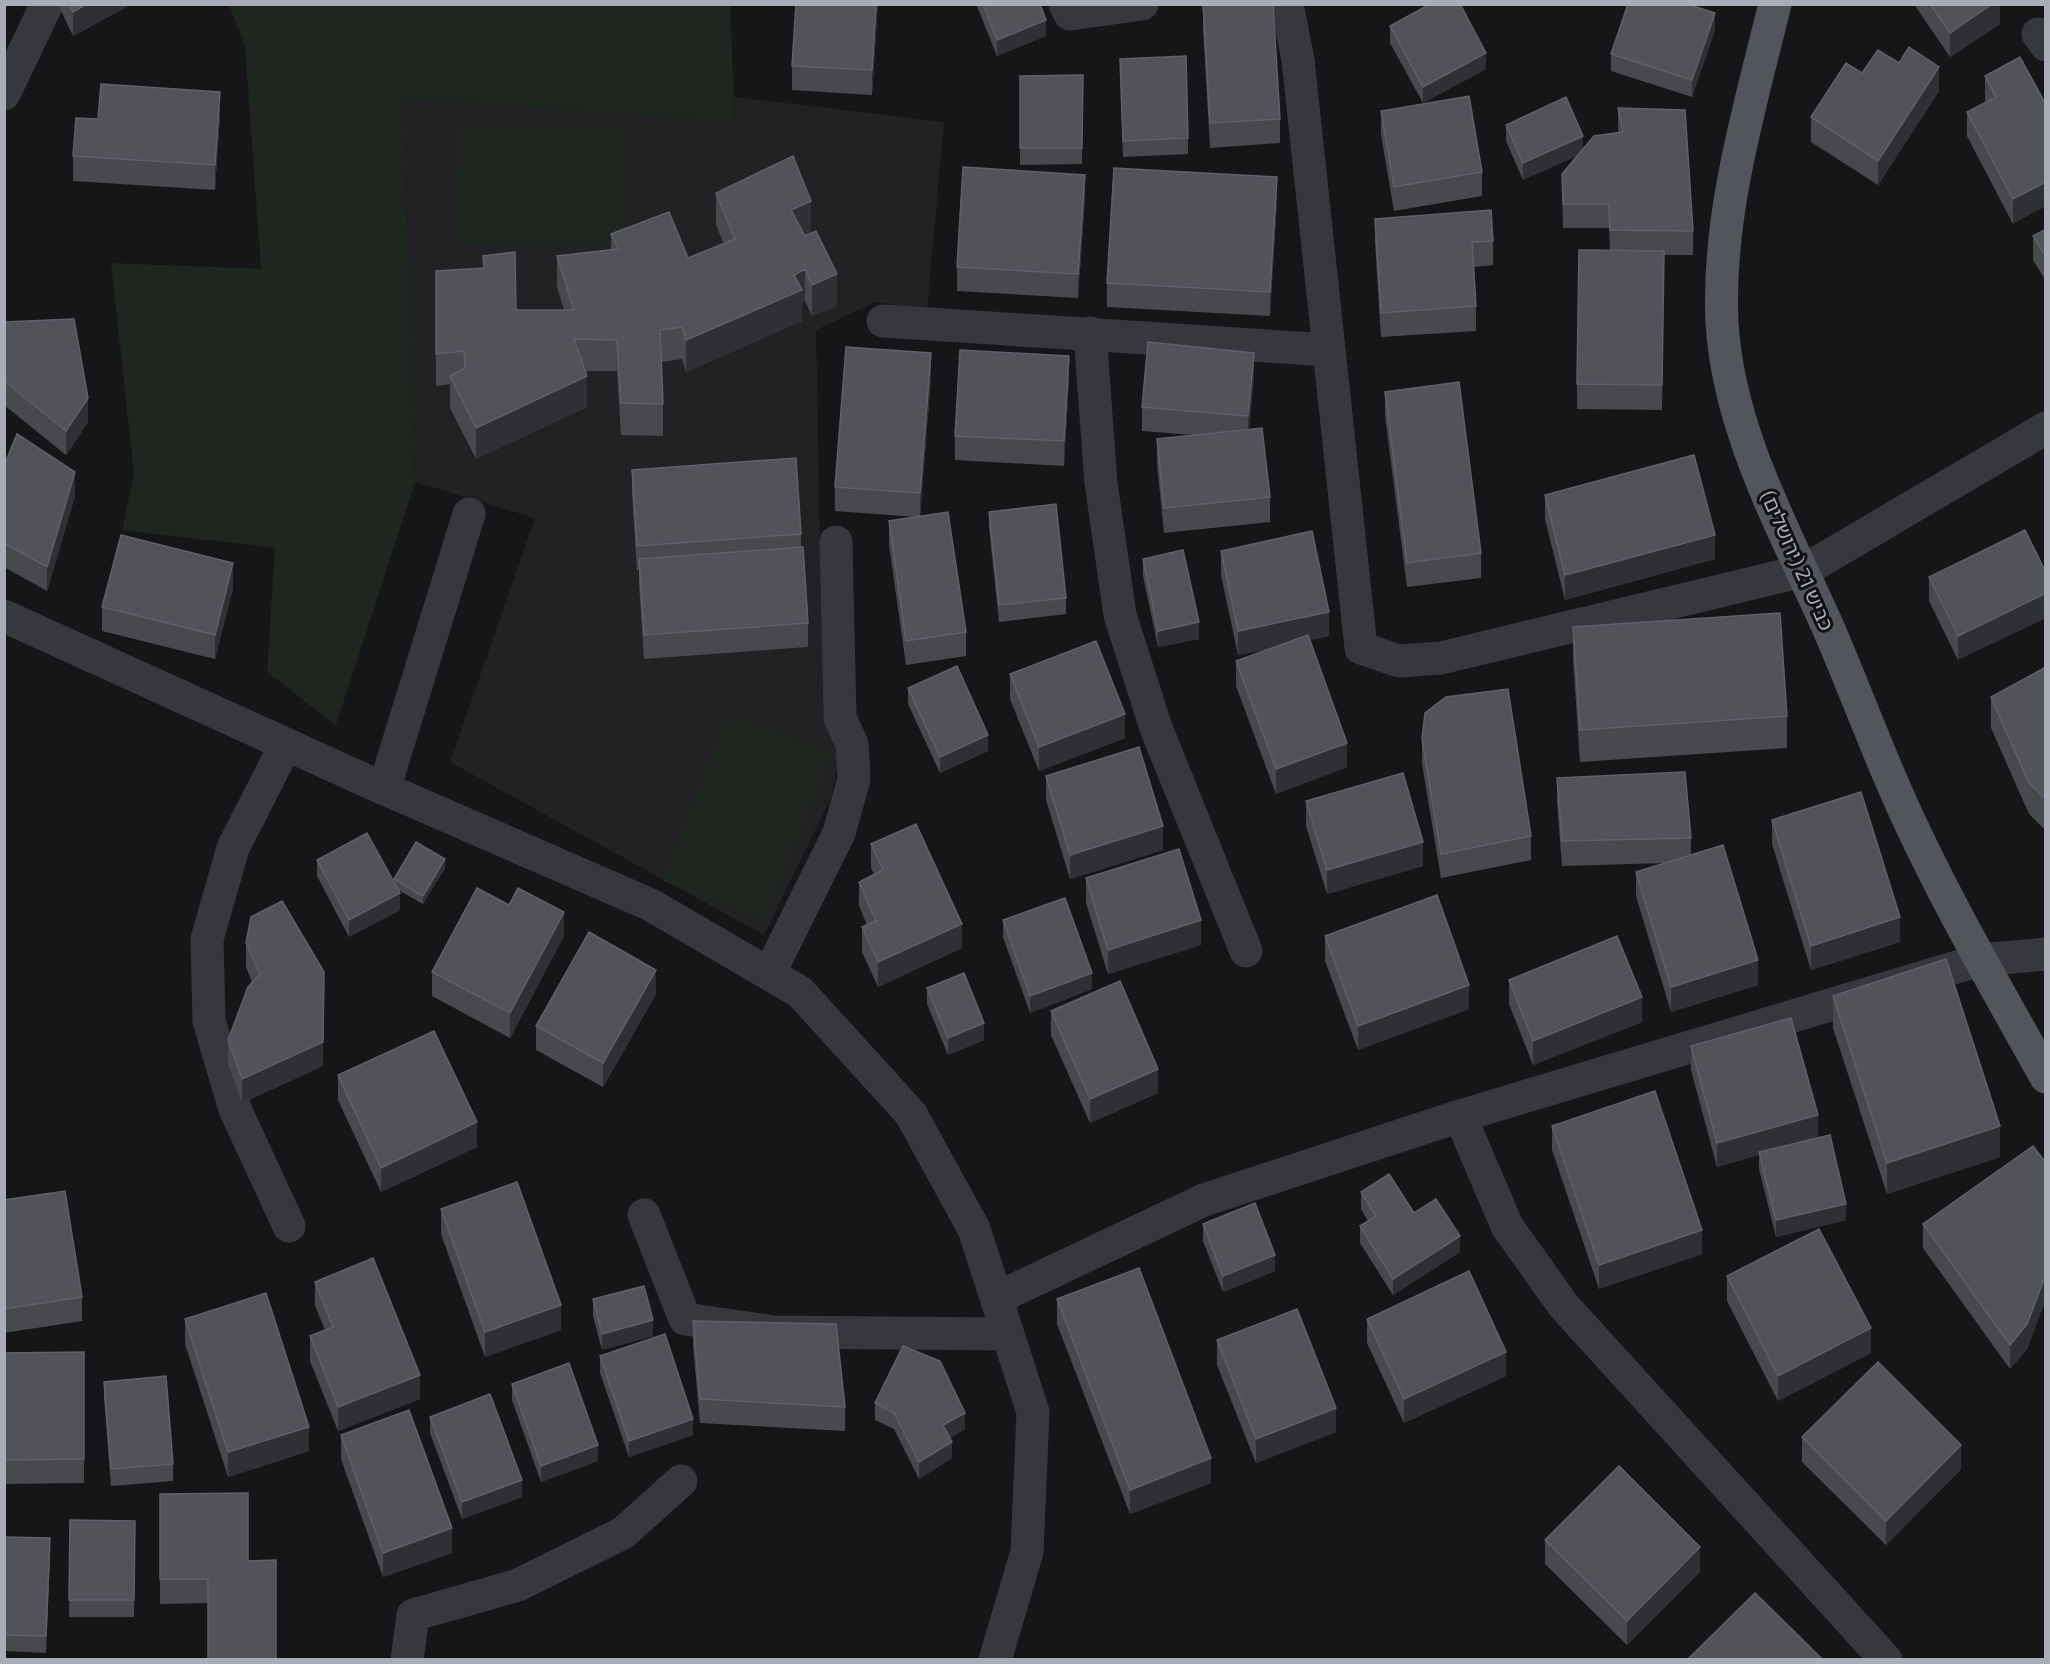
<svg xmlns="http://www.w3.org/2000/svg" width="2050" height="1664" viewBox="0 0 2050 1664" font-family="'Exo 2','Noto Sans Hebrew',sans-serif">
	<rect width="100%" height="100%" fill="#161618"/>
	<path fill="#222225" d="M734,97L944,122L927,309L875,302L816,330L823,715L840,754L831,798L764,935L450,762L535,518L415,482L404,98L735,123Z"/>
	<path fill="#1e261f" d="M229,5H730L735,123L404,98L415,482L336,725L267,672L275,548L122,530L134,473L111,263L261,269L245,46Z
		M458,126L625,129L623,246L456,244Z
		M729,713L830,752L764,920L663,881Z"/>
	<g fill="none" stroke-linecap="round" stroke-linejoin="round">
		<path stroke="#37383d" stroke-width="33" d="M1065,4L1070,14L1142,4
			M1287,4L1298,60L1361,648L1399,661L1441,658L1803,571L2046,428
			M2038,34L2046,45
			M4,94L47,4
			M883,321L1329,350
			M1090,333L1101,483L1120,615L1156,728L1246,951
			M4,616L369,782L651,905L800,992L911,1114L974,1229L1033,1412L1027,1552L995,1660
			M286,744L233,848L207,939L209,1021L235,1109L289,1226
			M384,789L469,514
			M769,974L839,833L854,779L852,744L840,718L836,542
			M1460,1116L1507,1226L1563,1305L1886,1660
			M644,1215L685,1319L775,1332L1008,1334
			M997,1298L1204,1200L1460,1116L1980,960L2046,954
			M407,1660L413,1615L518,1585L623,1533L681,1481"/>
		<path stroke="#53555c" stroke-width="33" d="M1775,4C1750,107 1717,215 1722,322C1728,430 1784,529 1827,625C1852,682 1873,740 1898,796C1941,893 1994,984 2046,1077"/>
	</g>
	<path fill="#47494d" d="M58,4H132L73,36Z
		M878,4L872,95L792,90V66Z
		M976,4H1040L1046,36L997,56Z
		M1203,4L1280,119V143L1210,148L1203,28Z
		M1914,4H2000V24L1950,57Z
		M1390,26L1486,69L1423,103L1390,43Z
		M1715,30L1692,97L1611,71V54Z
		M2020,57L2013,224L1967,136V112L1986,102L1985,100V76Z
		M1120,59L1188,138V154L1123,157Z
		M1862,73L1939,91L1878,185L1811,142V117Z
		M1083,75L1082,164L1020,165V76Z
		M1618,108L1693,231V255H1664L1662,410L1577,409V384L1610,251L1609,228H1563L1562,174L1579,155L1523,180L1506,141V125L1583,149L1618,133Z
		M1381,111L1482,172V196L1394,211L1381,135Z
		M220,116L215,190L73,181V156L98,119Z
		M716,193L811,232L804,236L837,306L812,316L805,301L802,302V321L686,372L682,359L662,362L663,404V436L621,435L617,371H585L587,407L476,459L450,408V384L436,386V271L483,268V256L516,310H564L557,287V256L611,250V234L688,258L724,244L716,225Z
		M1085,199L1078,298L957,291V267Z
		M1277,201L1270,316L1107,307V283Z
		M1375,219L1493,241V265L1474,267L1476,306V331L1381,337L1375,243Z
		M2046,229V281L2033,260V236Z
		M4,322L88,422L66,455L4,405Z
		M1254,377L1249,429L1270,497V522L1164,533L1157,464V439L1193,435L1142,431V407Z
		M931,378L920,517L966,632V656L906,665L889,545V521L917,517L835,511V487Z
		M1069,380L1064,466L955,460V436Z
		M1385,392L1481,553V578L1407,587L1385,416Z
		M4,466L75,496L47,591L4,567Z
		M632,470L801,534V547L808,623V647L644,659L639,584V570H637L632,494Z
		M1545,495L1715,559L1565,600L1545,519Z
		M989,512L1066,598V614L999,622L989,528Z
		M1221,551L1329,636L1310,640L1347,767L1276,794L1236,686V661L1274,648L1238,655L1221,575Z
		M1143,559L1199,639L1158,647L1143,576Z
		M2046,573L1958,660L1929,601V577Z
		M233,588L215,659L102,631V607Z
		M1573,627L1787,716V748L1580,762L1573,659Z
		M2046,667V831L2029,814L1991,728V697Z
		M1010,674L1125,738L1039,771L1010,699Z
		M908,688L988,751L940,773L908,704Z
		M1422,739L1531,836V860L1441,878L1422,764Z
		M1046,776L1163,850L1070,879L1046,800Z
		M1557,778L1691,838V855L1758,985L1671,1012L1636,896V872L1665,863L1562,866L1557,802Z
		M1306,801L1423,866L1327,894L1306,826Z
		M1772,820L1900,942L1811,970L1772,844Z
		M871,844L962,948L878,987L862,952V927L867,925L859,906V882L874,874L871,868Z
		M317,860L394,883V879L445,868L423,904L398,890L400,910L349,937L317,876Z
		M1086,878L1201,945L1108,974L1086,903Z
		M1003,920L1092,989L1030,1013L1003,937Z
		M564,936L510,1038L432,996V972Z
		M1325,936L1469,1009L1358,1050L1325,961Z
		M246,943L323,1066L242,1103L228,1064V1040L252,982L246,967Z
		M1509,980L1642,1022L1533,1065L1509,1004Z
		M927,988L984,1040L948,1055L927,1004Z
		M656,994L603,1087L536,1050V1026Z
		M1833,996L2000,1157L1887,1194L1833,1028Z
		M1051,1011L1158,1093L1090,1123L1051,1035Z
		M1691,1046L1818,1138L1846,1220L1776,1237L1759,1169V1155L1717,1167L1691,1070Z
		M338,1075L477,1147L381,1192L338,1100Z
		M1552,1126L1702,1254L1599,1289L1552,1150Z
		M2046,1163V1298L2027,1349L2010,1369L1923,1248V1224Z
		M1361,1192L1460,1252L1393,1295L1360,1243V1226L1368,1221L1361,1209Z
		M4,1200L82,1297V1321L4,1333Z
		M441,1209L561,1330L485,1357L441,1234Z
		M1203,1224L1275,1271L1223,1292L1203,1241Z
		M1727,1276L1871,1353L1778,1401L1727,1301Z
		M315,1282L420,1399L338,1431L310,1361V1336L325,1330L315,1306Z
		M593,1299L653,1336L602,1350L593,1316Z
		M1057,1299L1211,1483L1130,1514L1057,1324Z
		M185,1319L309,1451L228,1477L185,1344Z
		M1367,1319L1506,1376L1404,1423L1367,1343Z
		M693,1321L845,1407V1431L700,1423L693,1346Z
		M1217,1340L1336,1432L1256,1463L1217,1365Z
		M84,1352V1483L4,1484V1353Z
		M600,1356L693,1435L629,1457L600,1373Z
		M104,1382L173,1464V1481L111,1486L104,1399Z
		M512,1384L598,1461L541,1482L512,1400Z
		M875,1403L965,1429L950,1438L952,1458L919,1479L894,1429L875,1420Z
		M430,1417L522,1497L462,1519L430,1433Z
		M341,1435L452,1553L383,1577L341,1459Z
		M1802,1437L1961,1469L1886,1545L1802,1462Z
		M248,1493L208,1603L160,1604V1494Z
		M70,1520L135,1521L134,1617H69Z
		M4,1537L50,1555L46,1653L4,1651Z
		M1545,1540L1700,1572L1627,1645L1545,1564Z"/>
	<path fill="#2f3033" d="M87,4H132L73,36V12Z
		M876,4H878L872,95V70Z
		M1989,4H2000V24L1950,57V33Z
		M1715,13V30L1692,97V80Z
		M1046,20V36L997,56V40Z
		M1486,53V69L1423,103V87Z
		M1939,67V91L1878,185V161Z
		M220,92V116L215,190V165Z
		M1583,136V153L1523,180V163Z
		M1085,175V199L1078,298V274Z
		M1277,177V201L1270,316V292Z
		M2046,182V206L2013,224V199Z
		M811,201V232L791,242V210Z
		M805,269V301L802,302V321L686,372V340Z
		M837,274V306L812,316V285Z
		M931,353V378L920,517V493Z
		M1254,353V377L1248,441V416Z
		M1069,356V380L1064,466V441Z
		M587,376V407L476,459V428Z
		M88,398V422L66,455V431Z
		M75,472V496L47,591V567Z
		M1715,535V559L1565,600V575Z
		M233,563V588L215,659V635Z
		M2046,593V618L1958,660V636Z
		M1329,612V636L1238,655V631Z
		M1199,622V639L1158,647V631Z
		M1125,714V738L1039,771V747Z
		M988,735V751L940,773V757Z
		M1347,743V767L1276,794V769Z
		M1163,826V850L1070,879V855Z
		M1423,842V866L1327,894V870Z
		M445,859V868L423,904V896Z
		M400,893V910L349,937V920Z
		M564,912V936L510,1038V1013Z
		M1900,917V942L1811,970V946Z
		M1201,920V945L1108,974V950Z
		M962,924V948L878,987V962Z
		M1758,960V985L1671,1012V987Z
		M656,970V994L603,1087V1063Z
		M324,972L323,1066L242,1103V1079Z
		M1092,973V989L1030,1013V996Z
		M1469,985V1009L1358,1050V1026Z
		M1642,997V1022L1533,1065V1041Z
		M984,1023V1040L948,1055V1038Z
		M1158,1069V1093L1090,1123V1099Z
		M1818,1115V1139L1759,1152V1155L1717,1167V1143Z
		M477,1122V1147L381,1192V1168Z
		M2000,1126V1157L1887,1194V1163Z
		M1846,1204V1220L1776,1237V1220Z
		M1702,1230V1254L1599,1289V1265Z
		M1460,1236V1252L1393,1295V1279Z
		M1275,1255V1271L1223,1292V1276Z
		M2046,1274V1298L2027,1349L2010,1369V1345Z
		M561,1305V1330L485,1357V1332Z
		M653,1320V1336L602,1350V1334Z
		M1871,1328V1353L1778,1401V1376Z
		M1506,1352V1376L1404,1423V1399Z
		M420,1375V1399L338,1431V1407Z
		M1336,1408V1432L1256,1463V1439Z
		M965,1413V1429L943,1442V1425Z
		M693,1419V1435L629,1457V1441Z
		M309,1427V1451L228,1477V1452Z
		M952,1442V1458L919,1479V1462Z
		M598,1445V1461L541,1482V1466Z
		M1961,1445V1469L1886,1545V1521Z
		M1211,1458V1483L1130,1514V1490Z
		M522,1480V1497L462,1519V1502Z
		M452,1528V1553L383,1577V1553Z
		M50,1538V1555L46,1653V1636Z
		M1700,1547V1572L1627,1645V1621Z"/>
	<path fill="#525359" stroke="#5f6168" stroke-width="1.5" d="M69,4H87L73,12Z
		M796,4H876L872,70L792,66Z
		M983,4H1040L1046,20L997,40Z
		M1203,4H1273L1280,119L1210,123Z
		M1430,4H1460L1486,53L1423,87L1390,26Z
		M1628,4H1687L1715,13L1692,80L1611,54Z
		M1930,4H1992L1950,33Z
		M1909,47L1939,67L1878,161L1811,117L1846,63L1862,73L1878,50L1899,63Z
		M1186,56L1188,138L1123,141L1120,59Z
		M2020,57L2046,105V182L2013,199L1967,112L1996,97L1985,76Z
		M1083,75L1082,148H1020V76Z
		M101,84L220,92L215,165L73,156L76,118L98,119Z
		M1469,96L1482,172L1394,187L1381,111Z
		M1566,97L1583,136L1523,163L1506,125Z
		M1618,108L1685,110L1693,231L1610,230L1609,204H1563L1562,174L1594,136L1623,132Z
		M793,156L811,201L791,210L805,236L816,231L837,274L812,285L805,269L794,275L802,290L686,340L682,327L660,330L663,404L621,403L617,340L574,339L587,376L476,428L450,376L465,368L464,351L436,354V271L484,268L483,256L515,252L516,310H574L557,256L618,249L611,234L669,212L688,258L735,239L716,193Z
		M963,167L1085,175L1078,274L957,267Z
		M1114,168L1277,177L1270,292L1107,283Z
		M1491,210L1493,241L1472,242L1476,306L1381,313L1375,219Z
		M2046,229V257L2033,236Z
		M1579,250L1664,251L1662,385L1577,384Z
		M74,319L88,398L66,431L4,381V322Z
		M1148,342L1254,353L1248,416L1142,407Z
		M846,347L931,353L920,493L835,487Z
		M960,350L1069,356L1064,441L955,436Z
		M1459,382L1481,553L1407,563L1385,392Z
		M1262,428L1270,497L1164,508L1157,439Z
		M17,434L75,472L47,567L4,543V466Z
		M1694,455L1715,535L1565,575L1545,495Z
		M796,458L801,534L637,546L632,470Z
		M1056,504L1066,598L999,605L989,512Z
		M948,512L966,632L906,641L889,521Z
		M2025,530L2046,573V593L1958,636L1929,577Z
		M1312,531L1329,612L1238,631L1221,551Z
		M121,535L233,563L215,635L102,607Z
		M803,547L808,623L644,635L639,559Z
		M1183,550L1199,622L1158,631L1143,559Z
		M1780,613L1787,716L1580,730L1573,627Z
		M1308,635L1347,743L1276,769L1236,661Z
		M1096,641L1125,714L1039,747L1010,674Z
		M957,666L988,735L940,757L908,688Z
		M2046,667V799L2029,783L1991,697Z
		M1508,689L1531,836L1441,854L1422,739L1425,713L1446,697Z
		M1139,747L1163,826L1070,855L1046,776Z
		M1685,772L1691,838L1562,841L1557,778Z
		M1403,773L1423,842L1327,870L1306,801Z
		M1861,792L1900,917L1811,946L1772,820Z
		M916,824L962,924L878,962L862,927L876,921L859,882L883,870L871,844Z
		M367,833L400,893L349,920L317,860Z
		M416,842L445,859L423,896L394,879Z
		M1723,845L1758,960L1671,987L1636,872Z
		M1179,849L1201,920L1108,950L1086,878Z
		M477,888L509,905L518,888L564,912L510,1013L432,972Z
		M1437,895L1469,985L1358,1026L1325,936Z
		M1065,898L1092,973L1030,996L1003,920Z
		M282,901L324,972L323,1042L242,1079L228,1040L248,987L260,974L246,943L251,917Z
		M589,932L656,970L603,1063L536,1026Z
		M1617,936L1642,997L1533,1041L1509,980Z
		M1946,959L2000,1126L1887,1163L1833,996Z
		M964,973L984,1023L948,1038L927,988Z
		M1120,981L1158,1069L1090,1099L1051,1011Z
		M1791,1018L1818,1115L1717,1143L1691,1046Z
		M434,1031L477,1122L381,1168L338,1075Z
		M1655,1091L1702,1230L1599,1265L1552,1126Z
		M1830,1135L1846,1204L1776,1220L1759,1152Z
		M2033,1146L2046,1163V1274L2027,1324L2010,1345L1923,1224Z
		M1389,1174L1414,1213L1436,1199L1460,1236L1393,1279L1360,1226L1376,1216L1361,1192Z
		M517,1182L561,1305L485,1332L441,1209Z
		M65,1191L82,1297L4,1309V1200Z
		M1255,1203L1275,1255L1223,1276L1203,1224Z
		M1819,1229L1871,1328L1778,1376L1727,1276Z
		M373,1258L420,1375L338,1407L310,1336L333,1327L315,1282Z
		M1139,1268L1211,1458L1130,1490L1057,1299Z
		M1469,1271L1506,1352L1404,1399L1367,1319Z
		M644,1286L653,1320L602,1334L593,1299Z
		M266,1293L309,1427L228,1452L185,1319Z
		M1297,1309L1336,1408L1256,1439L1217,1340Z
		M693,1321L836,1324L845,1407L700,1399Z
		M665,1334L693,1419L629,1441L600,1356Z
		M903,1346L940,1361L965,1413L943,1425L952,1442L919,1462L894,1413L875,1403Z
		M84,1352V1459L4,1460V1353Z
		M1878,1362L1961,1445L1886,1521L1802,1437Z
		M569,1363L598,1445L541,1466L512,1384Z
		M166,1376L173,1464L111,1469L104,1382Z
		M490,1394L522,1480L462,1502L430,1417Z
		M409,1410L452,1528L383,1553L341,1435Z
		M1619,1466L1700,1547L1627,1621L1545,1540Z
		M248,1493V1561L276,1560V1659H208V1579H160V1494Z
		M70,1520L135,1521L134,1600H69Z
		M4,1537L50,1538L46,1636L4,1635Z
		M1755,1593L1822,1659H1688Z"/>
	<g text-anchor="middle" dominant-baseline="central" stroke-width="6" stroke-linejoin="round" paint-order="stroke">
		<g font-size="20" fill="#a8adb8" stroke="#111113">
			<text transform="translate(1798 560) rotate(66)">כביש 21 (ירושלים)</text>
		</g>
	</g>
	<rect width="2050" height="1664" fill="none" stroke="#a8adb8" stroke-width="12"/>
</svg>
